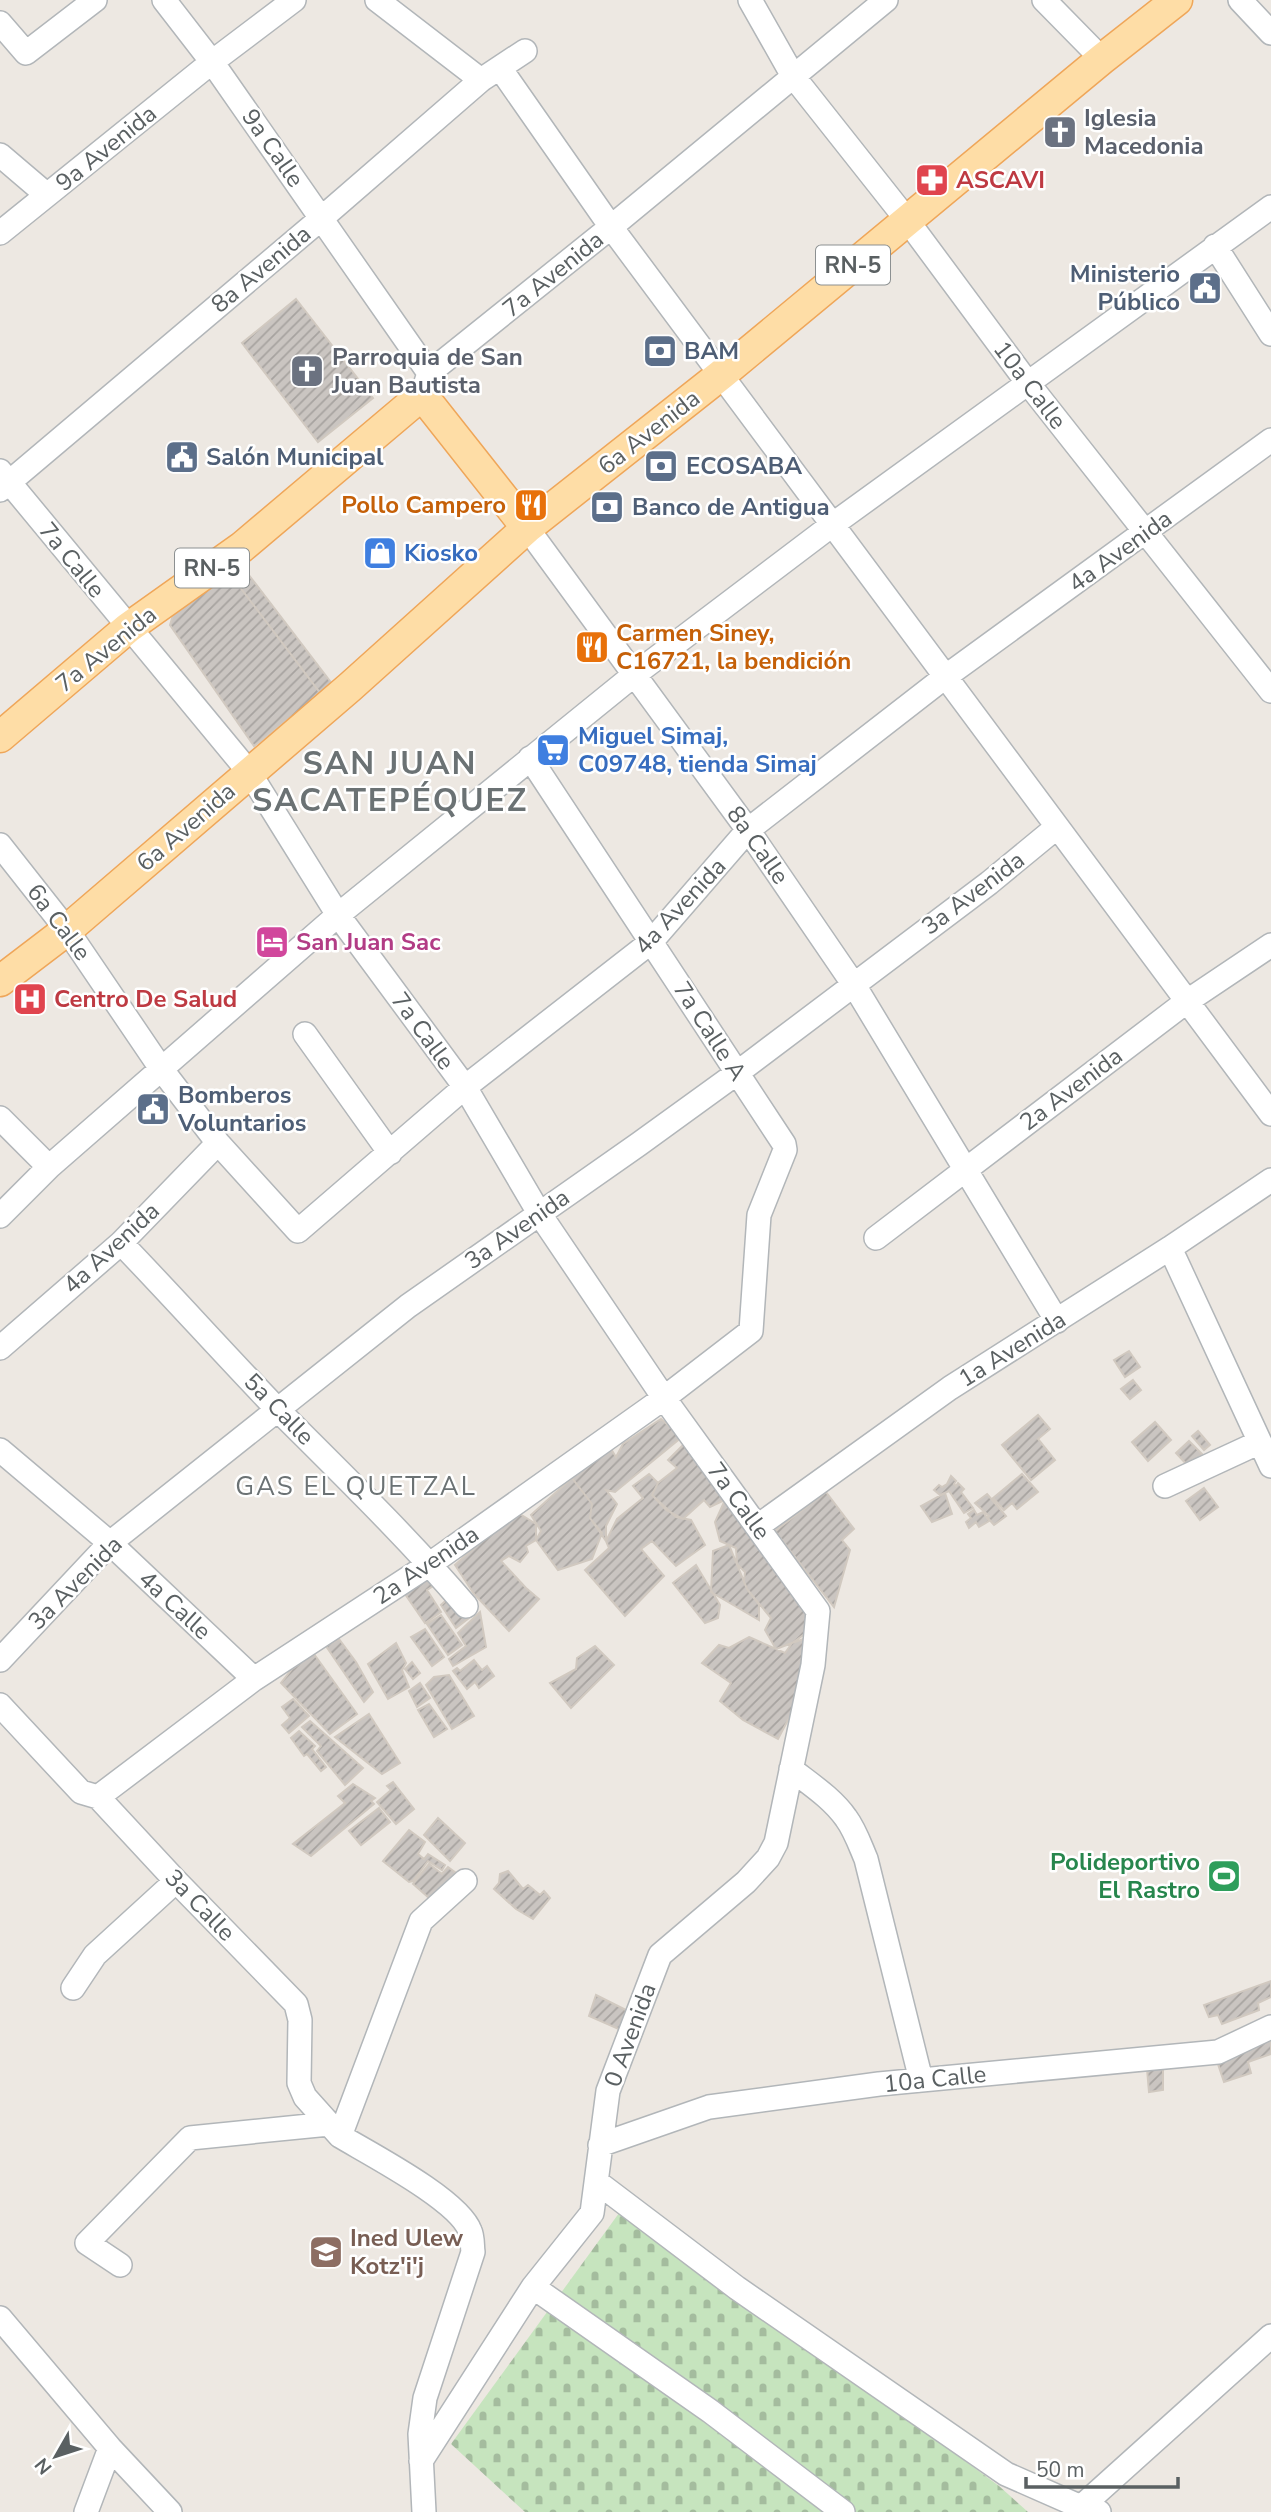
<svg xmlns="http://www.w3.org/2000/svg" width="1271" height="2512" viewBox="0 0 1271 2512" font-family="'Nunito Sans',sans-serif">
	<defs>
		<pattern id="cemetery-stones" width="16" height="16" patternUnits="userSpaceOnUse" patternTransform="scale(1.75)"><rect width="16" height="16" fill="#c6e4be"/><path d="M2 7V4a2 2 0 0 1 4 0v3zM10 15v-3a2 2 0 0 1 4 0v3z" fill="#a4bc9e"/></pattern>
		<pattern id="building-hatch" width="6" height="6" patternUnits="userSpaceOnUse" patternTransform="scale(1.75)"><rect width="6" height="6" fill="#cac5c1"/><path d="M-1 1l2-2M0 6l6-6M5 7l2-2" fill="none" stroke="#a7a3a0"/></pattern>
	</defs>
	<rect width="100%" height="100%" fill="#ede8e2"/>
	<path fill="url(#cemetery-stones)" d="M622,2209L999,2486L1028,2512H525L451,2444Z"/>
	<path fill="url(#building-hatch)" stroke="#d1c9c0" stroke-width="2" d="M296,299L373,398L318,442L242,343Z
		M242,566L333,685L321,694L230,574Z
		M230,574L321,694L254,746L170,625L173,615Z
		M1129,1351L1140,1367L1125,1377L1114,1360Z
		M1133,1380L1141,1390L1130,1399L1121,1389Z
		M1038,1415L1050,1429L1038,1439L1055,1460L1031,1480L1002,1445Z
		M661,1419L682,1437L615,1492L606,1490L617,1504L606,1526V1541L590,1518L592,1504L572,1478L611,1449L616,1457L623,1444Z
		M1155,1422L1171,1440L1148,1461L1132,1442Z
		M1198,1431L1210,1445L1204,1450L1192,1436Z
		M692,1436L735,1495L710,1507L704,1500L683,1519L666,1510L652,1495L658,1483L677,1468L668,1460Z
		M1189,1441L1202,1454L1189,1467L1176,1453Z
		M649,1474L658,1483L652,1495L676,1517L691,1520L705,1545L676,1566L652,1541L641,1549L664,1576L625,1616L585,1570L609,1548L606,1541L617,1519L643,1498L633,1486Z
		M1022,1474L1038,1492L1017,1509L1012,1503L1004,1510L993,1498Z
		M951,1476L956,1481L954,1484L956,1486L958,1483L964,1489L961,1492L973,1508L964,1513L949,1491L940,1495L934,1490L939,1485L942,1487L947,1484Z
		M572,1478L592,1504L590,1518L602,1533L592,1559L558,1570L536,1540L541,1531L531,1515Z
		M1204,1488L1218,1507L1200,1520L1186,1501Z
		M826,1492L854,1529L842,1540L850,1550L834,1607L775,1531Z
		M945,1493L952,1514L932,1522L921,1506Z
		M987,1494L1006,1516L994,1525L987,1517L989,1516L975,1503Z
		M724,1502L737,1508L816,1626L792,1643L776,1649L765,1630L771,1618L747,1589L744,1582L745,1572L737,1564L736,1548L720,1541L715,1522Z
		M974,1510L977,1515L983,1512L989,1521L979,1527L976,1522L969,1528L966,1522L971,1518L968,1514Z
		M520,1514L536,1524V1540L526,1546L528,1552L520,1562L509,1556L501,1561L526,1588L539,1599L509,1631L474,1594L455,1565L493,1531Z
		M729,1545L747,1589L759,1605V1620L711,1592L713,1551Z
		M696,1565L720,1605L718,1618L705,1623L673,1583Z
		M433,1576L438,1583L427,1590L441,1612L425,1623L405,1594Z
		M452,1595L469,1618L456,1628L441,1605Z
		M480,1612L486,1647L453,1666L449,1659L466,1646L458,1633Z
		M441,1615L462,1645L448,1655L427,1624Z
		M425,1629L444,1657L432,1666L411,1637Z
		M749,1637L785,1653L792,1643L809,1637L803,1713L789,1718L778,1739L743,1720L720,1701L731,1683L702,1663L719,1645L729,1648Z
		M339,1639L356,1662L373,1692L364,1702L326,1646Z
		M396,1643L406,1663L402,1670L409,1687L388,1699L368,1664Z
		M595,1646L614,1665L571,1708L550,1683L576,1669L577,1658Z
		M314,1654L357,1714L330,1734L281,1683L292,1669Z
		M474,1660L482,1670L487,1666L494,1676L479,1688L475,1682L467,1689L453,1671L457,1668L460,1671Z
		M412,1662L420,1673L413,1679L405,1669Z
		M449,1675L474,1716L452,1729L426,1685L434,1677Z
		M420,1683L430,1698L417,1707L409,1691Z
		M293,1699L309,1716L289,1733L282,1725L290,1718L282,1707Z
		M429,1704L447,1729L434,1737L418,1710Z
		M369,1714L400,1763L382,1774L335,1737Z
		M310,1721L363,1768L345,1785L317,1751L321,1746L302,1727Z
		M299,1731L315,1746L312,1749L326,1767L321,1771L307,1754L304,1756L291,1738Z
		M393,1782L414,1809L396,1824L377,1802L391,1790L387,1786Z
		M353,1784L375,1798L371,1801L374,1804L311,1856L293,1844L345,1803L338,1796Z
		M379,1808L390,1822L361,1845L349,1831Z
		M438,1818L465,1843L450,1861L424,1835Z
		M409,1830L425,1842L418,1854L424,1859L428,1854L445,1865L442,1870L428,1861L413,1881L409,1882L383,1861Z
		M429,1864L442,1874L448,1867L463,1878L423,1905L429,1898L413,1884Z
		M508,1871L523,1889L528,1885L540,1895L544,1891L550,1898L533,1919L516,1909L494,1889L499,1883L500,1874Z
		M1271,1981V1997L1258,2003L1259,2010L1222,2024L1218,2015L1209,2017L1204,2005Z
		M596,1995L630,2012L623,2031L589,2016Z
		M1271,2040V2054L1248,2062L1251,2073L1224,2082L1217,2061Z
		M1163,2064V2090L1149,2092L1147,2069Z"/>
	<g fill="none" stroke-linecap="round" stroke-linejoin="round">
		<g stroke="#b2b6b9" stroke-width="26">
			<path id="minor" d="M164,0L212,62L429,373
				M377,0L481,80
				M750,0L793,76L907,220L1027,382L1271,691
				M1044,0L1102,59
				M1240,0L1271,33
				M0,23L26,53L95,0
				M500,68L611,227L1271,1114
				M0,155L47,195
				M0,233L212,62L294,0
				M1215,246L1271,334
				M422,395L429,373L611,227L886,0
				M0,471L249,772L338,915L465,1087L539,1213L664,1398L818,1611L813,1665L776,1843L768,1858L746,1882L660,1955L608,2091L592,2213L533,2287L421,2461
				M0,490L323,217L481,80L525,51
				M527,528L748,830L854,985L1057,1321
				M0,845L67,930L162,1070L218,1143L298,1231L465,1087L651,942L748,830L945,677L1271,440
				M305,1034L390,1153
				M0,1118L49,1167
				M0,1216L49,1167L338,915L634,675L832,525L1271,207
				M876,1238L1186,1002L1271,945
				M121,1243C174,1298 225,1355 278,1410C342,1474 407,1537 466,1606
				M1170,1248L1271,1466
				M0,1348L121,1243L218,1143
				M0,1450L110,1543L254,1679
				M1165,1486L1260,1442
				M758,1526L950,1388L1170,1248L1271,1180
				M0,1660L110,1543L408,1306L639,1144L737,1073L989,883L1057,827
				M0,1705L81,1792L98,1797L176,1881L296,2004L300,2020L299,2083L305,2097L340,2136C370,2154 459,2200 470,2231C473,2237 472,2246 473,2252L425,2398L420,2434L424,2512
				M791,1769C810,1784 832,1798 846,1818C855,1830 860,1845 866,1859L921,2080
				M98,1797L254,1679L430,1564L664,1398L751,1331L759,1215L785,1150L784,1144L530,758
				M73,1988L95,1955L176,1881
				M340,2136L421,1921L465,1881
				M600,2145L709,2107L879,2084L1218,2052L1271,2027
				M597,2182L737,2288L1006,2474L1081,2507L1099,2512
				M120,2265L87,2243L190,2138L329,2124
				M533,2287L710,2411L843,2512
				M0,2318L110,2448L170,2512
				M1081,2507L1271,2336
				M86,2512L110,2448"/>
		</g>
		<g stroke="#efa659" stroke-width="33">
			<path id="major" d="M0,737L128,628L242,547L422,395L527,528
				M0,981L67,930L350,687L527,528L722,374L1102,59L1177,0"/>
		</g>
		<use href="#minor" stroke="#fff" stroke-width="23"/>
		<use href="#major" stroke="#fedda6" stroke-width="30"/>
	</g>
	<defs>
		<g id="church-square" transform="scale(1.75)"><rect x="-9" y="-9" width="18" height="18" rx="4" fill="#6b7280" stroke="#fff"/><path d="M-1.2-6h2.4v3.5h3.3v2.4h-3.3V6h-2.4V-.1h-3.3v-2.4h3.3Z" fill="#fff"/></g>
		<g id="pharmacy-square" transform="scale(1.75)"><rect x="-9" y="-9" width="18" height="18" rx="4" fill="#e0444e" stroke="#fff"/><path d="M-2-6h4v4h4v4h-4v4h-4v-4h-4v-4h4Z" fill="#fff"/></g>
		<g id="civic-square" transform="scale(1.75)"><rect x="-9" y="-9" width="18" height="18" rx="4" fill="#5c6f8a" stroke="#fff"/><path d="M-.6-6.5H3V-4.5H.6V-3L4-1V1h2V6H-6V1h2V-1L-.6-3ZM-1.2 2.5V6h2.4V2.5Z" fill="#fff"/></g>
		<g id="bank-square" transform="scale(1.75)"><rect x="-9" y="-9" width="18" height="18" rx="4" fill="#5c6f8a" stroke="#fff"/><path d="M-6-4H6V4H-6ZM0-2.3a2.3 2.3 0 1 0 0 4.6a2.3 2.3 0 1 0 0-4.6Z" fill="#fff"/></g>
		<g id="restaurant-square" transform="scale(1.75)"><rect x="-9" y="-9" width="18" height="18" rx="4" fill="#e8710a" stroke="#fff"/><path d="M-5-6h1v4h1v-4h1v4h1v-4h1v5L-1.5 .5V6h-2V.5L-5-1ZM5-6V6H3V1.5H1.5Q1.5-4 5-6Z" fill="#fff"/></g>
		<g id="shop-square" transform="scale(1.75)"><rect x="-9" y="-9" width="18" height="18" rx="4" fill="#3f7fe0" stroke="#fff"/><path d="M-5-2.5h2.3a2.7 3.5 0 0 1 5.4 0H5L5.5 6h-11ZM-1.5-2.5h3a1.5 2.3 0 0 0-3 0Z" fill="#fff"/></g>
		<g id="supermarket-square" transform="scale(1.75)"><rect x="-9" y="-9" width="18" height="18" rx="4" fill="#3f7fe0" stroke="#fff"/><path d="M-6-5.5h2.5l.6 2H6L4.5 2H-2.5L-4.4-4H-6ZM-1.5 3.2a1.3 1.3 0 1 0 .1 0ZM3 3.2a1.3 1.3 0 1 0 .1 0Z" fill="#fff"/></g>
		<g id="hotel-square" transform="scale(1.75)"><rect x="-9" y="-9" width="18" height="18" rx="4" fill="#d1479c" stroke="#fff"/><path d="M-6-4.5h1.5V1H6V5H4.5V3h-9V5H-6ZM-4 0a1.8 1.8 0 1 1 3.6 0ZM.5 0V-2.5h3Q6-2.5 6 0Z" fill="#fff"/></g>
		<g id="hospital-square" transform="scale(1.75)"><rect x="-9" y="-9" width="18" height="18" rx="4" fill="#e0444e" stroke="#fff"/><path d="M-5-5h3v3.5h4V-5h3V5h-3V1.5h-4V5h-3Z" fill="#fff"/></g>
		<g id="stadium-square" transform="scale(1.75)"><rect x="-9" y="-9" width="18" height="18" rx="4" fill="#2e9e5b" stroke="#fff"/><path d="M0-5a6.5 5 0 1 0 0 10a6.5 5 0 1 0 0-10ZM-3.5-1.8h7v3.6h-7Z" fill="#fff"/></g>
		<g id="university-square" transform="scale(1.75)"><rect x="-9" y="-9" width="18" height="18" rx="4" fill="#8d6e63" stroke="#fff"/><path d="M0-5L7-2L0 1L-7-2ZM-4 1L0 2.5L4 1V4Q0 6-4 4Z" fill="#fff"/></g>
	</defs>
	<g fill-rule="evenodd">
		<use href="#church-square" x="1060" y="132"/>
		<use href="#pharmacy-square" x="932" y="180"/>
		<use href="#civic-square" x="1205" y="288"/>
		<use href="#bank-square" x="660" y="351"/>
		<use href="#church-square" x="307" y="371"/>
		<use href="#civic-square" x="182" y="457"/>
		<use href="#bank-square" x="661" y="466"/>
		<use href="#restaurant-square" x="531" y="505"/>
		<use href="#bank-square" x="607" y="507"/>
		<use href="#shop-square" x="380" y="553"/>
		<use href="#restaurant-square" x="592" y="647"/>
		<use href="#supermarket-square" x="553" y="750"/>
		<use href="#hotel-square" x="272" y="942"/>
		<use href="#hospital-square" x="30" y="999"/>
		<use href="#civic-square" x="153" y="1109"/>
		<use href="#stadium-square" x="1224" y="1876"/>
		<use href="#university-square" x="326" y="2252"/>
	</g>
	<g text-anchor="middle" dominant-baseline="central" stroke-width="5" stroke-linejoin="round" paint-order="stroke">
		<g fill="#fff" stroke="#8c9091" stroke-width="2">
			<rect x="816" y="245.5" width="74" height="39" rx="5"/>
			<rect x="175" y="548.5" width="74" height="39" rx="5"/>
		</g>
		<g font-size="23" font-weight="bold" fill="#5a6062">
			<text x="853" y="265">RN-5</text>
			<text x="212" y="568">RN-5</text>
		</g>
		<g font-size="24" font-weight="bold" fill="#5b616d" stroke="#fff" text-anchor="start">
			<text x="1084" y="118">Iglesia<tspan x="1084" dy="28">Macedonia</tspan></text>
			<text x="332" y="357">Parroquia de San<tspan x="332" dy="28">Juan Bautista</tspan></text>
		</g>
		<g font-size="24" fill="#5a6062" stroke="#fff">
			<text transform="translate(106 148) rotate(-39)">9a Avenida</text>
			<text transform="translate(273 148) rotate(55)">9a Calle</text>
			<text transform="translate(261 269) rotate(-40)">8a Avenida</text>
			<text transform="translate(553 274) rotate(-39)">7a Avenida</text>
			<text transform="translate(1030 385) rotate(53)">10a Calle</text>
			<text transform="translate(649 432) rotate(-38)">6a Avenida</text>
			<text transform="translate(1120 551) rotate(-36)">4a Avenida</text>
			<text transform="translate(72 560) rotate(51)">7a Calle</text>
			<text transform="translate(106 649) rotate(-39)">7a Avenida</text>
			<text transform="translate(186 827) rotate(-41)">6a Avenida</text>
			<text transform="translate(758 845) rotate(55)">8a Calle</text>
			<text transform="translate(973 893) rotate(-37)">3a Avenida</text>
			<text transform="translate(680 906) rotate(-47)">4a Avenida</text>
			<text transform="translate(59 922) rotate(53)">6a Calle</text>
			<text transform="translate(423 1031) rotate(54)">7a Calle</text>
			<text transform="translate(710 1031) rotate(57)">7a Calle A</text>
			<text transform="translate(1071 1089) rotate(-37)">2a Avenida</text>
			<text transform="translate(517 1229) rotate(-35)">3a Avenida</text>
			<text transform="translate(111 1248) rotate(-43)">4a Avenida</text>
			<text transform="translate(1012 1349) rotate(-32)">1a Avenida</text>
			<text transform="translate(279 1409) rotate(46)">5a Calle</text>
			<text transform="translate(739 1501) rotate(54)">7a Calle</text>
			<text transform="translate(426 1565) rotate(-34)">2a Avenida</text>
			<text transform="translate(75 1583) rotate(-45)">3a Avenida</text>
			<text transform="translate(175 1605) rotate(43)">4a Calle</text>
			<text transform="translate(200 1905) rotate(46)">3a Calle</text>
			<text transform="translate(630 2035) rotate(-70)">0 Avenida</text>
			<text transform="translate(935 2079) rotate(-6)">10a Calle</text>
		</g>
		<g font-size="24" font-weight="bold" fill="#be3a42" stroke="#fff" text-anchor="start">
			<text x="956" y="180">ASCAVI</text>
			<text x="54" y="999">Centro De Salud</text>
		</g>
		<g font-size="24" font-weight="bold" fill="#4e5e75" stroke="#fff" text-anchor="start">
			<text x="1180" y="274" text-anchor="end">Ministerio<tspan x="1180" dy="28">Público</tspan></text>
			<text x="684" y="351">BAM</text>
			<text x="206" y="457">Salón Municipal</text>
			<text x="686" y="466">ECOSABA</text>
			<text x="632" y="507">Banco de Antigua</text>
			<text x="178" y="1095">Bomberos<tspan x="178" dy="28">Voluntarios</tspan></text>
		</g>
		<g font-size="24" font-weight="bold" fill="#c56008" stroke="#fff" text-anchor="end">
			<text x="506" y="505">Pollo Campero</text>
			<text x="616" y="633" text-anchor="start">Carmen Siney,<tspan x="616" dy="28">C16721, la bendición</tspan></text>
		</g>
		<g font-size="24" font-weight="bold" fill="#366cbe" stroke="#fff" text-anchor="start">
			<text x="404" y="553">Kiosko</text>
			<text x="578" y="736">Miguel Simaj,<tspan x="578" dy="28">C09748, tienda Simaj</tspan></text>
		</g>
		<g font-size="24" font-weight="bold" fill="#b23c85" stroke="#fff" text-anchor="start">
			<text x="296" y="942">San Juan Sac</text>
		</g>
		<g font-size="24" font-weight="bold" fill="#27864d" stroke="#fff" text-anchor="end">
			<text x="1200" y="1862">Polideportivo<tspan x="1200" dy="28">El Rastro</tspan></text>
		</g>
		<g font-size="24" font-weight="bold" fill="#785e54" stroke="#fff" text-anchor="start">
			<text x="350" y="2238">Ined Ulew<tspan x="350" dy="28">Kotz'i'j</tspan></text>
		</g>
		<g font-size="26" letter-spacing="2" fill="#6b7274" stroke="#fff">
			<text x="356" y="1486">GAS EL QUETZAL</text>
		</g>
		<g font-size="32" font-weight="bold" letter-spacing="2" fill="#6b7274" stroke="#fff">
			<text x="390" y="763">SAN JUAN<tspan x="390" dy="37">SACATEPÉQUEZ</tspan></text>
		</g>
	</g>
	<g transform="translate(56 2456) rotate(231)" stroke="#ffffff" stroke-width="5" paint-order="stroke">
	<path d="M0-5L12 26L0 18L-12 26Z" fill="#5a6062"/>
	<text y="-10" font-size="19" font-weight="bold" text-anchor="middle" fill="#5a6062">N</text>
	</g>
	<path d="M1026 2477v10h152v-10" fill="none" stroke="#5a6062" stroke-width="3.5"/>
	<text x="1036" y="2477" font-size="21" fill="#5a6062" stroke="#ffffff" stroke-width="5" paint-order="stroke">50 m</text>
</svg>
